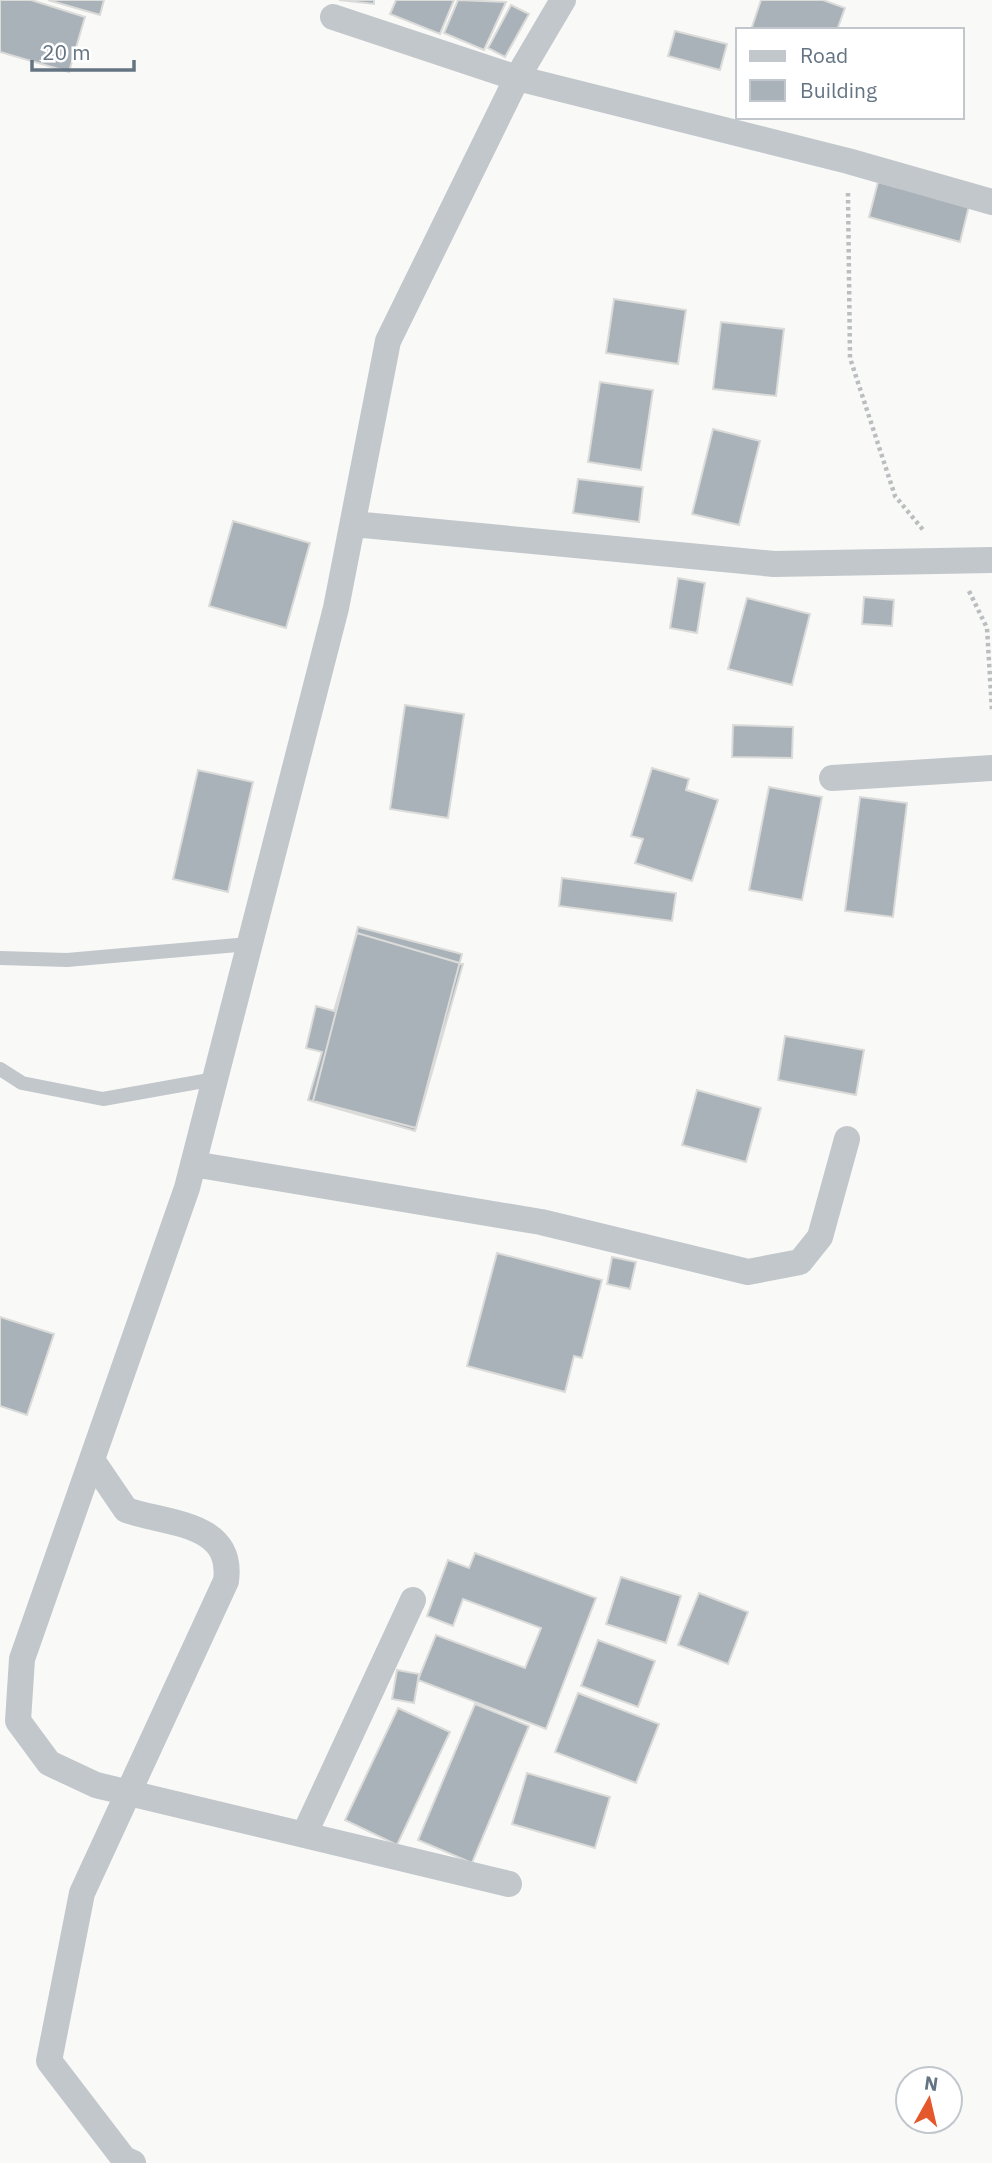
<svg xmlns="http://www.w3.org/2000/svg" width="992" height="2163" viewBox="0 0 992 2163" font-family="'IBM Plex Sans',sans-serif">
	<rect width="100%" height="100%" fill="#f9f9f7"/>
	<path fill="#a9b2b8" stroke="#dbdbd9" stroke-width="2" d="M0,0H31L85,17L69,72L0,52Z
		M48,0H104L100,15Z
		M339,0H374V4Z
		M396,0H454L440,34L390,14Z
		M458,0L506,2L484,50L444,33Z
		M761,0H823L845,8L837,30H751Z
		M511,5L529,14L505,57L488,48Z
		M675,31L727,44L720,70L668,56Z
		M878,182L969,206L960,242L869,217Z
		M614,299L686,310L678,364L606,353Z
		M721,322L784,329L776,396L713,389Z
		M600,382L653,390L641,470L588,462Z
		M713,429L760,441L739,525L692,514Z
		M578,479L643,487L639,522L573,513Z
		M233,521L310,543L286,628L209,606Z
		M678,578L705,583L697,633L670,628Z
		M864,597L894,600L892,626L862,624Z
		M747,598L810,614L792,685L728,669Z
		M405,705L464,714L448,818L390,809Z
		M733,725L793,727L792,758L732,757Z
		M652,768L689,779L686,790L718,800L692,881L635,863L643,839L631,836Z
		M198,770L253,782L228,892L173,879Z
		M769,787L822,797L802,900L749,890Z
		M860,797L907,803L893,917L845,911Z
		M562,878L676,893L672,921L559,906Z
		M358,927L462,954L416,1128L313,1101Z
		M357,933L463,964L415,1131L308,1100L322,1052L306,1048L316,1006L334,1011Z
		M785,1036L864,1050L856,1095L778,1080Z
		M697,1090L761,1108L746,1162L682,1145Z
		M497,1253L602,1280L582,1358L574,1356L565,1392L467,1366Z
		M612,1257L636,1262L630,1289L607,1284Z
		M0,1317L54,1334L27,1415L0,1406Z
		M475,1553L596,1598L546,1729L418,1680L436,1635L525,1668L541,1628L463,1599L453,1626L427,1616L448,1560L469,1568Z
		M621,1577L681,1596L666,1643L606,1624Z
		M699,1593L748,1612L728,1664L678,1645Z
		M598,1640L655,1661L638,1707L581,1686Z
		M397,1670L419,1674L414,1703L392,1699Z
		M578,1693L659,1724L636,1783L555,1752Z
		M475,1704L529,1726L472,1863L418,1840Z
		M398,1708L450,1732L397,1845L345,1820Z
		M527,1773L610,1797L595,1848L512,1824Z"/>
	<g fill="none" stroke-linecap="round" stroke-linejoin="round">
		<path stroke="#babec1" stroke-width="4.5" stroke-dasharray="3.5 3.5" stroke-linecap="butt" d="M848,193L850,358L895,496L924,531
			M969,591L987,628L992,711"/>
		<path stroke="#c2c7cb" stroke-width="14" d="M0,958L67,960L249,944
			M0,1069L22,1083L103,1099L215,1079"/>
		<path stroke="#c2c7cb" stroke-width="26" d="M333,17L517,78L848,161L992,202
			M353,524L774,564L992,560
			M832,778L992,768
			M193,1164L541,1222L748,1272L800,1262L820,1237L847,1139
			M92,1460L126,1510C167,1524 234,1522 226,1581L82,1893L49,2061L124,2159L133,2163
			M304,1835L413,1600
			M509,1884L96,1785L49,1763L18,1721L22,1659L187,1188L336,608L388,341L517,78L563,0"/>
	</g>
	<rect x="736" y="28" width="228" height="91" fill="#ffffff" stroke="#c1c7cd" stroke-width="2"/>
	<rect x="750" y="51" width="35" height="10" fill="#c2c7cb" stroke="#c1c7cd" stroke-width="2"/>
	<text x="800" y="63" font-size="21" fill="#647482">Road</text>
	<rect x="750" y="80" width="35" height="21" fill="#a9b2b8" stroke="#c1c7cd" stroke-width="2"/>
	<text x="800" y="98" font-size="21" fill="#647482">Building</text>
	<g transform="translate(929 2100) rotate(8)"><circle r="33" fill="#ffffff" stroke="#c1c7cd" stroke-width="2"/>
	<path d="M0-5L12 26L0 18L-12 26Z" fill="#e5582b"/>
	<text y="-10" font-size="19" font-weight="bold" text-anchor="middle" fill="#647482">N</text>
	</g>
	<path d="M32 60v10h102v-10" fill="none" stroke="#647482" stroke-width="3.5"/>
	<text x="42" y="60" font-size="21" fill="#647482" stroke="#ffffff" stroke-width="5" paint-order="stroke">20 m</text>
</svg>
